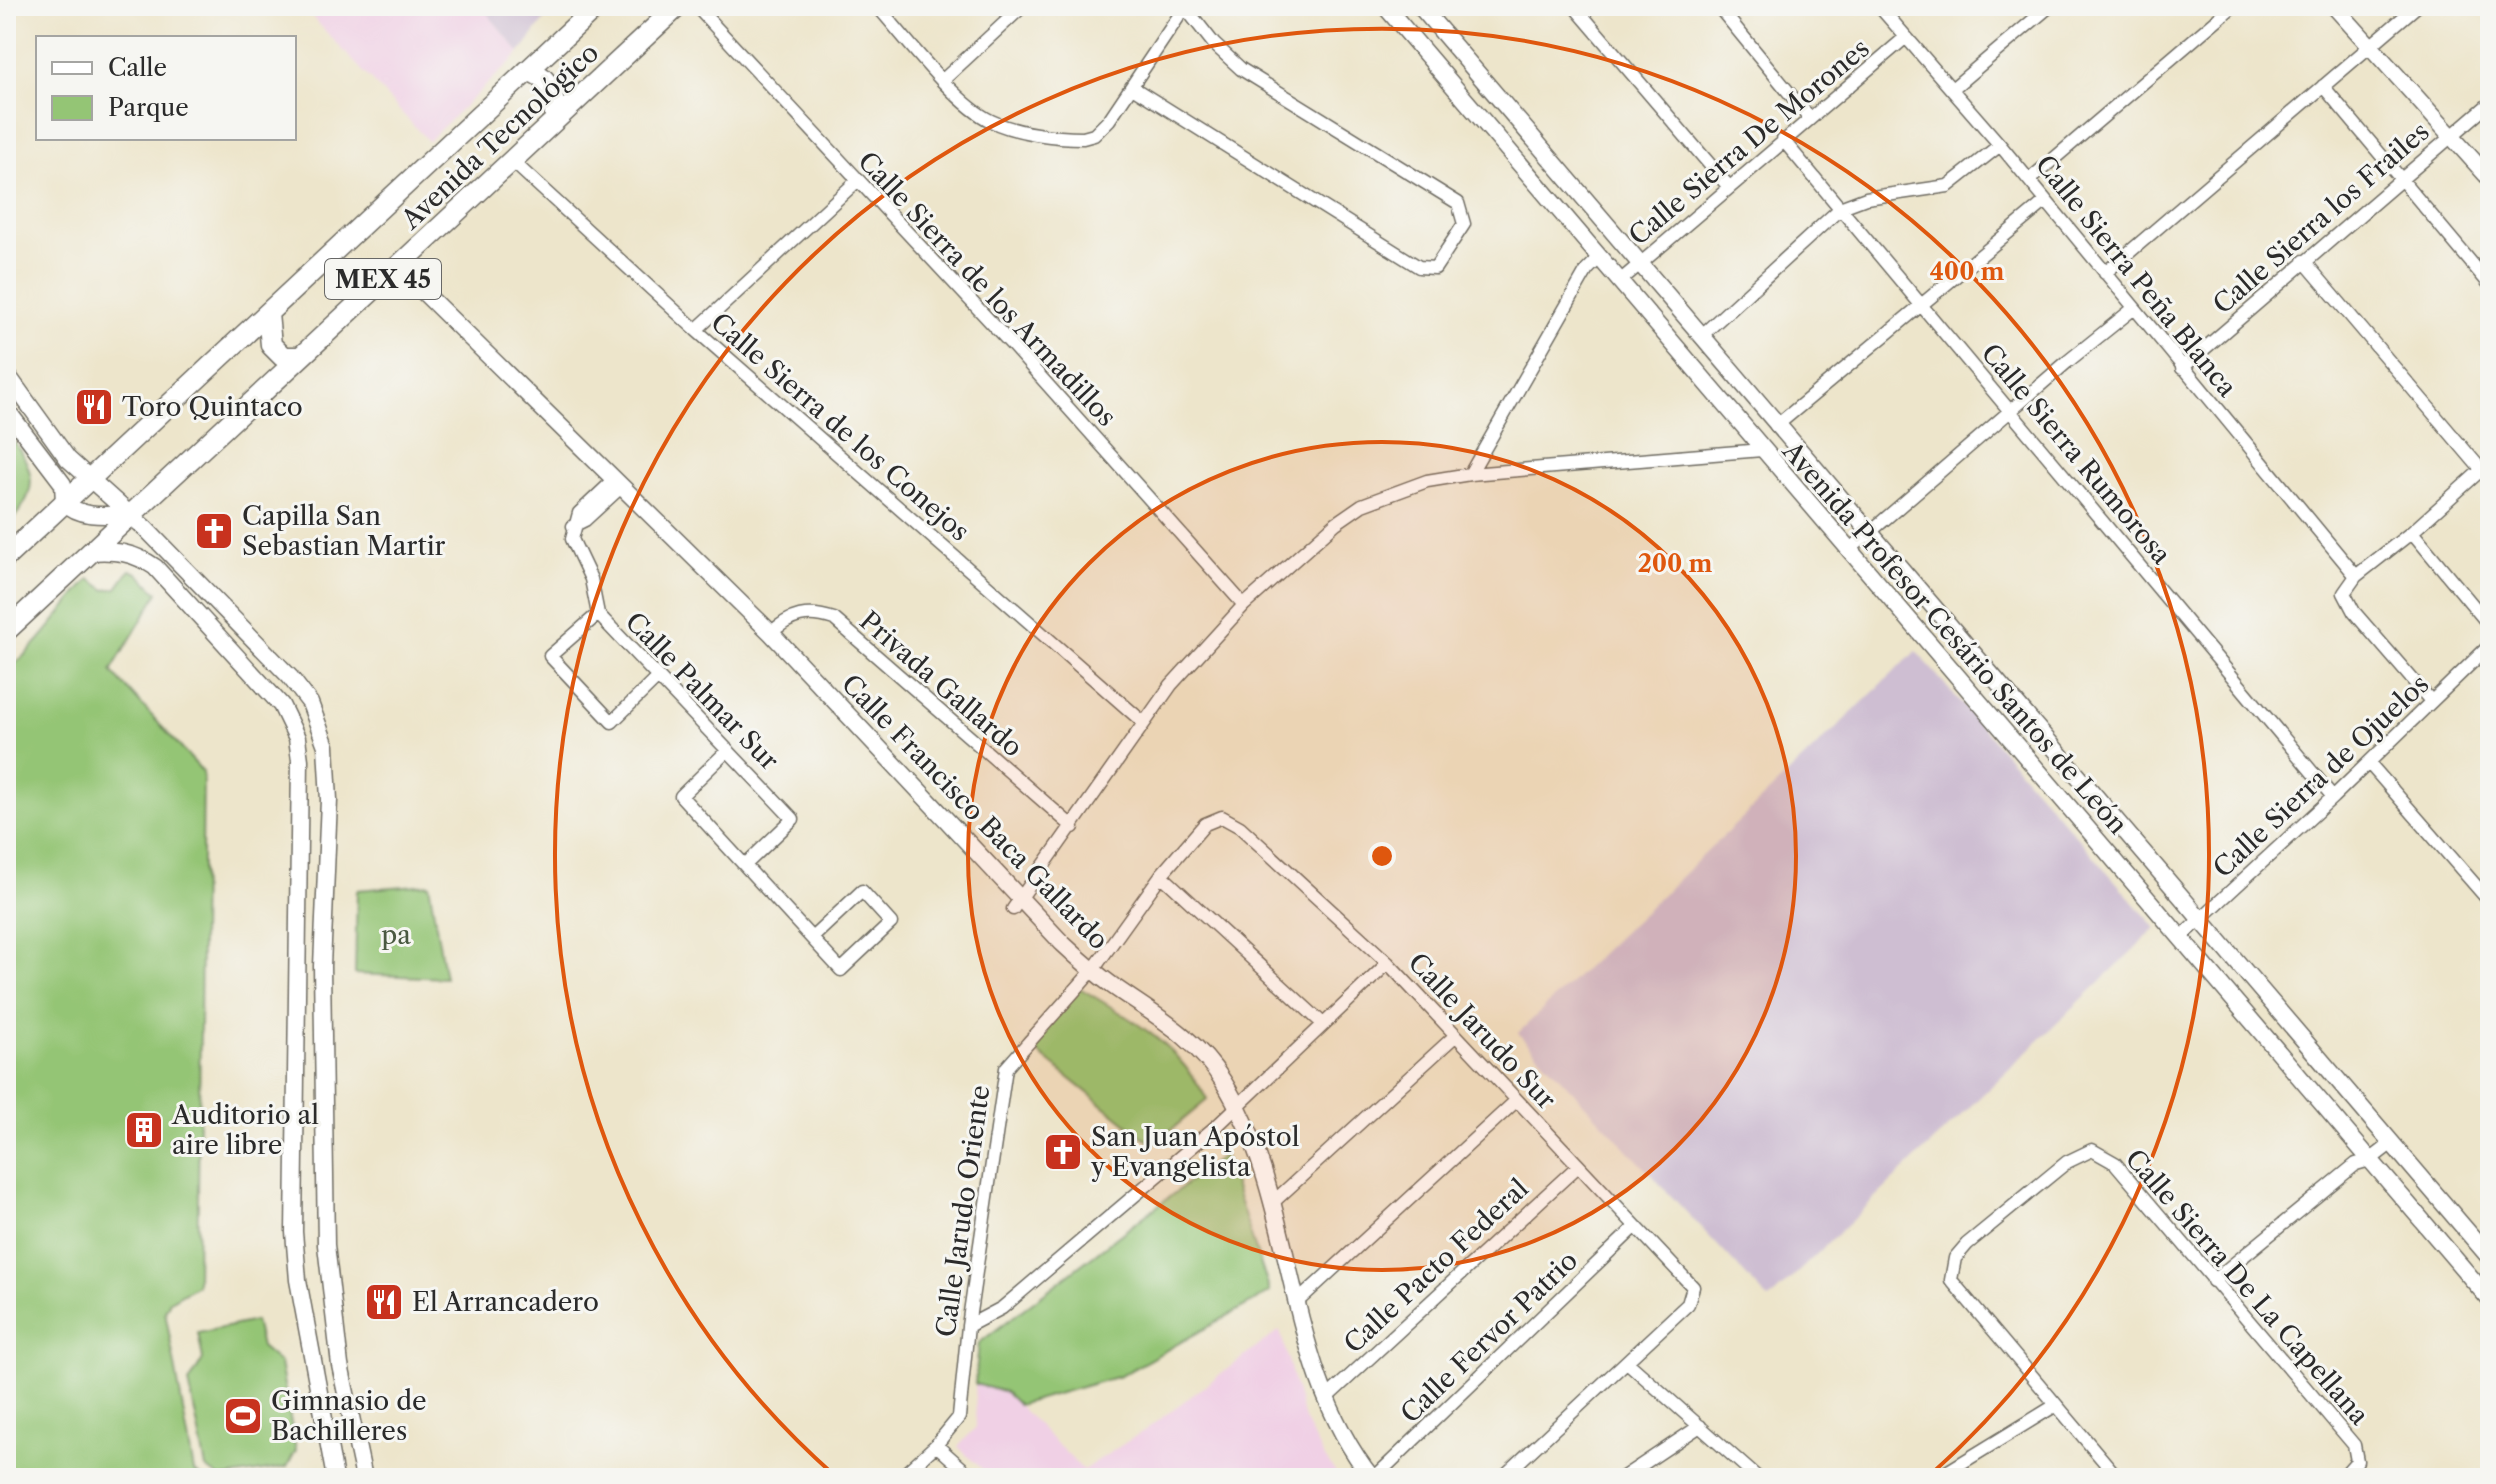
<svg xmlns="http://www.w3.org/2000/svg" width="2496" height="1484" viewBox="0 0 2496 1484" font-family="'Libre Caslon Text',serif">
	<rect width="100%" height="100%" fill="#f6f6f2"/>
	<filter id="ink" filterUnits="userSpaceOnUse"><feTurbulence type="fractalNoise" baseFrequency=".0125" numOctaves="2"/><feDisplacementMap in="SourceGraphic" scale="16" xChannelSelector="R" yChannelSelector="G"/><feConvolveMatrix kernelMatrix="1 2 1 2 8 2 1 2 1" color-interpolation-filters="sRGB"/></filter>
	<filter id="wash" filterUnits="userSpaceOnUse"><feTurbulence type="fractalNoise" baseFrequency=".006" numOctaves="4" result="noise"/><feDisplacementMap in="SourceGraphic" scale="32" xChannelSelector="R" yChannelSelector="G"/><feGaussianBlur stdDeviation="1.8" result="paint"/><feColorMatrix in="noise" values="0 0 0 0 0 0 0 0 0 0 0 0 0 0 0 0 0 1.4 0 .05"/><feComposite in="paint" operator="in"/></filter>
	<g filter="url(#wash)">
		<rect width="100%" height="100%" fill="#ede5cb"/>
		<path fill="#f0d0e5" d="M302,6H481L520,53L428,141Z
			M1280,1330L1304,1419L1323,1456L1340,1478H992L958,1447L976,1427L975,1384L1005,1392L1083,1470L1145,1430Z"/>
		<path fill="#cebed2" d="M481,6H554L520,53Z
			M1916,651L2156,928L1769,1300L1518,1033Z"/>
		<path fill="#94c575" stroke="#607850" stroke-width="2" d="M6,431C35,468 43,491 6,526Z
			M130,570L138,573L158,593L111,671L203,772L197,1285L170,1301L165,1311L194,1471L203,1478H6V671C40,646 61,609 90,579L106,590L117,588Z
			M429,884L445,978L355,974L357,890Z
			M1078,987C1130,1018 1179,1044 1207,1100L1153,1145L1028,1045Z
			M1224,1155L1270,1292L1120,1376L1018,1405L1005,1392L975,1384L979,1343Z
			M255,1321L261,1347L280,1363L296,1450L287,1467L220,1478L206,1468L189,1383L203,1359L198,1333Z"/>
	</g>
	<g filter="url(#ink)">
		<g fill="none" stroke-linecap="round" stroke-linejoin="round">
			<g stroke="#6f6c63" stroke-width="15">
				<path id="minor" d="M696,6L1013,346L1244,605
					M877,6C905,37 955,104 991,121C1016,133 1056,138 1083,138L1094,135L1109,120L1185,7
					M1574,6L1729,187
					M1718,6L1809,117
					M1879,6L2000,145L2356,576
					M943,80L1023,6
					M2323,86L2490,285
					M1132,87L1419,267L1435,268L1464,224L1458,203L1241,69L1214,44L1184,6
					M1952,89L2050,6
					M1783,140L2333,797
					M511,160L696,330L1144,723
					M2029,180L2233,6
					M2304,261L2490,480
					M2105,273L2417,6
					M1620,281L1906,37
					M696,330L857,181
					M1701,336L1842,207L1866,198L1948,186L2000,145
					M2182,368L2490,103
					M1776,426L2046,201
					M1470,474L1587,270L1600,257
					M615,479L579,513L572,539L591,579L598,614L793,819L746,864
					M573,526L585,520L622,486
					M2412,532L2490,626
					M1848,551L2067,362L2133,309
					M598,614L550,656L612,722L658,677
					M771,633C790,615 808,610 834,619L1073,827
					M2431,701L2354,612L2344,593L2356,576L2412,532L2490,462
					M728,750L681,796L841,970L891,923L862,891L812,938
					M2369,763L2490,902
					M1161,875L1322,1023
					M1013,909L1171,685L1244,605L1336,523L1362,505L1427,481L1470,474L1762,450
					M2181,937L2333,797L2490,645
					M1271,1204L1456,1035
					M2213,1281L2356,1164L2370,1160L2392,1143
					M1297,1302L1517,1100
					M968,1326L1002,1308L1220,1123L1388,963
					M1627,1362L1758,1478
					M1325,1399L1578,1166
					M936,1445L973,1478
					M900,1478L936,1445L959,1417L968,1326L1006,1068L1093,970L1161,875L1205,824L1222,817L1240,827L1388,963L1693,1287L1688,1304L1502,1478
					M1374,1478L1635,1227
					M1622,1478L1700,1426
					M1937,1478L2056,1405
					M2118,1478L1951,1280L1955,1258L1967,1244L2067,1162L2092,1150L2115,1163L2354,1445L2357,1461L2342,1478"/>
			</g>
			<g stroke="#6f6c63" stroke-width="19">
				<path id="tertiary" d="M1385,6L2490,1300
					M1420,6L2490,1258
					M2334,6L2490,179
					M397,266L771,633L1062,943C1078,958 1095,973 1113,986C1154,1015 1195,1036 1223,1081C1298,1201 1282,1366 1372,1478
					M6,373L68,459L146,529L290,677L310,703L326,746L329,800L322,966L326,1245L340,1365L364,1478
					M6,409L63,484L64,502C81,519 108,515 130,514
					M89,552C115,550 133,552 155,567L281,705L297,738L300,760L294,1232L298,1280L335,1478"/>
			</g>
			<g stroke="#6f6c63" stroke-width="23">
				<path id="primary" d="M527,71C552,75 555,100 555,120
					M268,314L271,345L283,357H299
					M6,557L597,6
					M6,631L678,6"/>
			</g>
			<use href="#minor" stroke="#fff" stroke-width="12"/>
			<use href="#tertiary" stroke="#fff" stroke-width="16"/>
			<use href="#primary" stroke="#fff" stroke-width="20"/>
		</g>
	</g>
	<circle cx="1382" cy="856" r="414" fill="#df570e" fill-opacity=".12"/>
	<g fill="none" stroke="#df570e" stroke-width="4">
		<circle cx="1382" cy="856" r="414"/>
		<path d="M834 1475A827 827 0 1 1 1930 1475"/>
	</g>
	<defs>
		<g id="restaurant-square" transform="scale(2)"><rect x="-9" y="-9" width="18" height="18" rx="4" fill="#c8321e" stroke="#f6f6f2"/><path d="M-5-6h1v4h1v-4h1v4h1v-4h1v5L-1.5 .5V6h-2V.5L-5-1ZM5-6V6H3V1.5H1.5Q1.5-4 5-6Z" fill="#fff"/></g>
		<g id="church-square" transform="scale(2)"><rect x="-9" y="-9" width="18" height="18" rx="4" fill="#c8321e" stroke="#f6f6f2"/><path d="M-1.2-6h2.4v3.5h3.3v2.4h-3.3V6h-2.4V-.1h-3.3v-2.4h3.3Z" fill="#fff"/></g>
		<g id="building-square" transform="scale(2)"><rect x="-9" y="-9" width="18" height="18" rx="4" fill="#c8321e" stroke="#f6f6f2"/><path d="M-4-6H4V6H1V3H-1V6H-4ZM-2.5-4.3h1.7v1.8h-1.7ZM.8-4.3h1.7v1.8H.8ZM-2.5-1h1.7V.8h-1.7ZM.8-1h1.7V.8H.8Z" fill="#fff"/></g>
		<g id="stadium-square" transform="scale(2)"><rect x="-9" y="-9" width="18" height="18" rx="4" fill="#c8321e" stroke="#f6f6f2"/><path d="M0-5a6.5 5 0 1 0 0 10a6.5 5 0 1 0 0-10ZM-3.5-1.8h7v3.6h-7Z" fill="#fff"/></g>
	</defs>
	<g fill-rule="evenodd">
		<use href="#restaurant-square" x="94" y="407"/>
		<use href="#church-square" x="214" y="531"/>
		<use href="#building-square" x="144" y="1130"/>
		<use href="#church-square" x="1063" y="1152"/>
		<use href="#restaurant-square" x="384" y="1302"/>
		<use href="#stadium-square" x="243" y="1416"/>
	</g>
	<g text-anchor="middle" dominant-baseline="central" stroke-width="6" stroke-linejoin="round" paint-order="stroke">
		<rect fill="#f6f6f2" stroke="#686867" stroke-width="2" x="325" y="259" width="116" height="40" rx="6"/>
		<g font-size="24" font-weight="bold" fill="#2b2b2b">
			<text x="383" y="279">MEX 45</text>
		</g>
		<g font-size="26" fill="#2b2b2b" stroke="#f6f6f2">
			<text transform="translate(500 136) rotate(-43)">Avenida Tecnológico</text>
			<text transform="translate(1749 142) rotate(-40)">Calle Sierra De Morones</text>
			<text transform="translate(2321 218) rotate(-41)">Calle Sierra los Frailes</text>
			<text transform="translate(2136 276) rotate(51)">Calle Sierra Peña Blanca</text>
			<text transform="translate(987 289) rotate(47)">Calle Sierra de los Armadillos</text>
			<text transform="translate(840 427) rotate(41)">Calle Sierra de los Conejos</text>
			<text transform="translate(2076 454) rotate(50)">Calle Sierra Rumorosa</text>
			<text transform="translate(1955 638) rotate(49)">Avenida Profesor Cesário Santos de León</text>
			<text transform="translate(941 684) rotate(41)">Privada Gallardo</text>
			<text transform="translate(702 691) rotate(46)">Calle Palmar Sur</text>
			<text transform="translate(2321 776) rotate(-43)">Calle Sierra de Ojuelos</text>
			<text transform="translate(975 812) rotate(46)">Calle Francisco Baca Gallardo</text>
			<text transform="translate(1482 1031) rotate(47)">Calle Jarudo Sur</text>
			<text transform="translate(963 1211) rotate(-82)">Calle Jarudo Oriente</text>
			<text transform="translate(1436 1266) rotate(-43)">Calle Pacto Federal</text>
			<text transform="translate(2247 1287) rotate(49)">Calle Sierra De La Capellana</text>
			<text transform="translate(1489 1337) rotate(-44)">Calle Fervor Patrio</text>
		</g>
		<g font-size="26" fill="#2b2b2b" stroke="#f6f6f2" text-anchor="start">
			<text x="122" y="407">Toro Quintaco</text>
			<text x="242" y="516">Capilla San<tspan x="242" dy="30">Sebastian Martir</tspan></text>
			<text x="172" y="1115">Auditorio al<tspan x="172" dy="30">aire libre</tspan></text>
			<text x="1091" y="1137">San Juan Apóstol<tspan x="1091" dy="30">y Evangelista</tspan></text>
			<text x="412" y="1302">El Arrancadero</text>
			<text x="271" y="1401">Gimnasio de<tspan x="271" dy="30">Bachilleres</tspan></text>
		</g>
		<g font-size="26" fill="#4a5941" stroke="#f6f6f2">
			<text x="396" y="935">pa</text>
		</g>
	</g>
	<circle cx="1382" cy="856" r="12" fill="#df570e" stroke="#f6f6f2" stroke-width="4"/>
	<g font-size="24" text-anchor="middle" font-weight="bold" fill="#df570e" stroke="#f6f6f2" stroke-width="6" stroke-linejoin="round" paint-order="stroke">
		<text x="1967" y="280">400 m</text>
		<text x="1675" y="572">200 m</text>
	</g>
	<rect width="2496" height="1484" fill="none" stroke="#f6f6f2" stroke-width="32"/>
	<rect x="36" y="36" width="260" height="104" fill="#f6f6f2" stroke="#a5a5a2" stroke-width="2"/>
	<rect x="52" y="62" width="40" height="12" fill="#ffffff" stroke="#a5a5a2" stroke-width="2"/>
	<text x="108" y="76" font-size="24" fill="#2b2b2b">Calle</text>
	<rect x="52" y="96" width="40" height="24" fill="#94c575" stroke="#a5a5a2" stroke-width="2"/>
	<text x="108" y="116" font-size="24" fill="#2b2b2b">Parque</text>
</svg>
